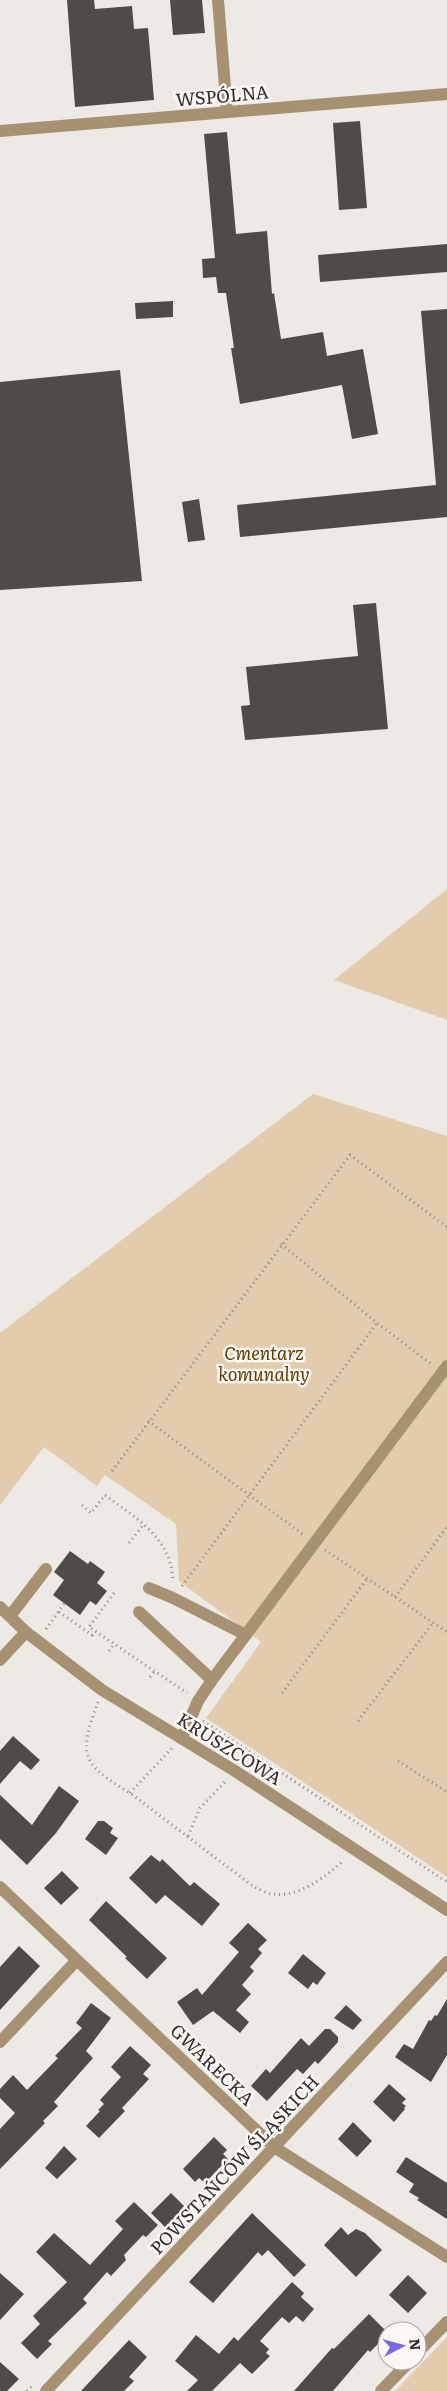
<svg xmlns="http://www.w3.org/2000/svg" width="447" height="2391" viewBox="0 0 447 2391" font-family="Literata,serif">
	<rect width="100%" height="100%" fill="#edeae6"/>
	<path fill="#e2ccad" d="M447,889V1020L334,980Z
		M313,1094L447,1136V1877L206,1718L261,1642L179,1581L176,1524L105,1475L97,1486L44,1447L0,1505V1333Z
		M447,2337V2391H395Z"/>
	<path fill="#4e4b48" d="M67,0H94L95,9L132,6L134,29L148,28L154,100L75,107Z
		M170,0H202L205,33L173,35Z
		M360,121L367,208L339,210L333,123Z
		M227,132L236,234L267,231L272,294L274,293L281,339L323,332L327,356L363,349L378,434L352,439L342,385L240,404L231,348H234L226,293H218L216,277L203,278L202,259L215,258L204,134Z
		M447,244V272L320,282L318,255Z
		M173,301V317L136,319L135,303Z
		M447,309V517L240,537L237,505L436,485L421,311Z
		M120,370L142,581L0,590V382Z
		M199,499L205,540L188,542L182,502Z
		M376,603L388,729L245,740L241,706L250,705L246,667L358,656L353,605Z
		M70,1551L88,1564L90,1561L105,1572L97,1583L107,1591L96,1605L90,1601L80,1615L53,1595L64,1580L54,1572Z
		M13,1736L40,1760L31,1770L20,1761L0,1784V1751Z
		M59,1786L79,1801L56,1833L27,1865L0,1839V1795L32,1825Z
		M98,1821H104L113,1828L110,1833L118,1838L106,1855L85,1839Z
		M151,1855L160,1862L162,1859L190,1886L194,1882L220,1904L202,1926L165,1895L156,1904L129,1878Z
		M62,1871L79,1888L61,1905L44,1888Z
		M106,1901L167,1958L147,1979L125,1958L127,1957L89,1920Z
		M248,1923L267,1940L258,1949L262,1953L250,1967L254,1971L242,1985L251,1994L236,2010L249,2022L240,2033L213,2011L193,2025L177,2002L197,1988L202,1995L239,1952L229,1943Z
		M19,1946L40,1966L0,2010V1967Z
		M303,1954L326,1973L317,1985L313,1982L308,1989L288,1973Z
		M447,1999V2055L431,2082L395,2057L404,2044L413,2049L429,2020L431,2021L435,2015L437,2016Z
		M91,2003L111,2018L86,2051L93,2058L54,2102L58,2106L43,2121L45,2123L0,2169V2129L15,2113L0,2098V2089L13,2075L27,2090L58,2058L55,2056L82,2028L76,2023Z
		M346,2005L362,2020L353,2030L334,2018Z
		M325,2029H330L338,2037V2042L318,2064L315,2061L303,2074L297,2069L267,2101L251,2086L266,2069L270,2073L301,2038L309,2046Z
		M130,2046L151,2065L143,2074L149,2079L122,2108L125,2111L99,2138L86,2126L100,2111L98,2110L104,2104L100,2100L121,2077L111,2067Z
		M389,2084L406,2099L402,2103L406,2106L404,2108L405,2109L394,2122L373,2102Z
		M353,2122L372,2141L357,2157L338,2139Z
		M214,2137L227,2150L223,2154L228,2159L205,2183L199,2178L195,2182L183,2169Z
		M64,2146L77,2159L57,2179L45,2168Z
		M406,2157L447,2183V2219L417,2200L419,2198L409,2192L414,2184L396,2172Z
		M171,2193L187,2209L167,2229L151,2213Z
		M134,2202L158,2225L146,2237L143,2235L124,2255L126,2260L111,2276L107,2272L83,2299L87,2303L48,2341L52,2344L37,2359L21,2343L40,2324L33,2316L67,2282L36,2252L54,2233L90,2265L123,2229L115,2221Z
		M252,2213L306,2265L294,2277L268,2250L262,2256L258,2252L213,2303L189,2282Z
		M341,2227L348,2235L356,2229L365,2233L382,2250L356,2277L324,2245Z
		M0,2273L24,2294L0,2320Z
		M408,2275L427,2293L408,2313L389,2295Z
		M292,2282L304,2293L301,2297L314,2309L303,2322L296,2316L289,2323L282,2317L260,2341L269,2349L266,2353L270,2356L252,2374L240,2363L212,2391H187L198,2380L175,2361L196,2335L219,2354L234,2337L238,2341Z
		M369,2314L387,2332V2335L370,2352L368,2350L333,2391H294L332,2348L334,2349Z
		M129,2340L147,2357L129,2377L134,2381L124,2391H81Z
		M0,2362L19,2379L7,2391H0Z"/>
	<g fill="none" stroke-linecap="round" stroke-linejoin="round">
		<path stroke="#8a8885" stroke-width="3" stroke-dasharray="1 4" stroke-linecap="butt" d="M281,1244L377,1323L431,1364
			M148,1421L304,1535
			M112,1471L350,1155L447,1227
			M82,1505L91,1513L105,1495C137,1519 172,1538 173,1582
			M129,1543L144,1524
			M325,1550L447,1632
			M182,1586L377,1323
			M114,1593L89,1627L187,1693
			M395,1597L447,1527
			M59,1612L92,1635L95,1631
			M46,1629L64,1604
			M109,1651L114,1644
			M150,1677L155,1671
			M282,1693L367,1579
			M98,1702C78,1755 81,1764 130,1793L254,1887C259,1889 266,1893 272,1894C298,1898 326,1877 344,1860
			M203,1721L447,1882
			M358,1721L433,1623
			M398,1761L447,1792
			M130,1793L172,1748
			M188,1836L200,1808L225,1782
			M27,2391L32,2386"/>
		<path stroke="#a69173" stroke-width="12" d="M218,0L227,112
			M0,131L447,94
			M149,1588L173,1598L246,1635
			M0,1607L26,1632L102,1690L235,1771L447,1910
			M139,1612L212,1680
			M10,1616L46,1569
			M0,1660L26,1632
			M182,1738L198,1701L212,1680L447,1366
			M0,1887L274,2147L447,2257
			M0,2042L77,1960
			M417,2353L447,2322
			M46,2391L447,1962
			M381,2391L410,2361"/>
	</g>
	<g text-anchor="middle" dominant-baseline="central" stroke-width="5" stroke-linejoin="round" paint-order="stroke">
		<g font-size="18" fill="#2f2e2d" stroke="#faf7f4">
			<text transform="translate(222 95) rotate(-5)">WSPÓLNA</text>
			<text transform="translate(230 1748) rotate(32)">KRUSZCOWA</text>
			<text transform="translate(213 2064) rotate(44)">GWARECKA</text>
			<text transform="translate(234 2164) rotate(-47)">POWSTAŃCÓW ŚLĄSKICH</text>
		</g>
		<g font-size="18" font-style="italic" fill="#5d3d03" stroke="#faf7f4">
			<text x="264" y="1352">Cmentarz<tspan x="264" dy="21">komunalny</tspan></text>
		</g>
	</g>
	<g transform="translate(402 2346) rotate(84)"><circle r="24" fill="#faf7f4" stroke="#a9a7a4"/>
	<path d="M0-4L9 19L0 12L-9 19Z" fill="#7968e3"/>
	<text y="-8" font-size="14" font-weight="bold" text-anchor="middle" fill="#2f2e2d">N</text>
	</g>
</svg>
